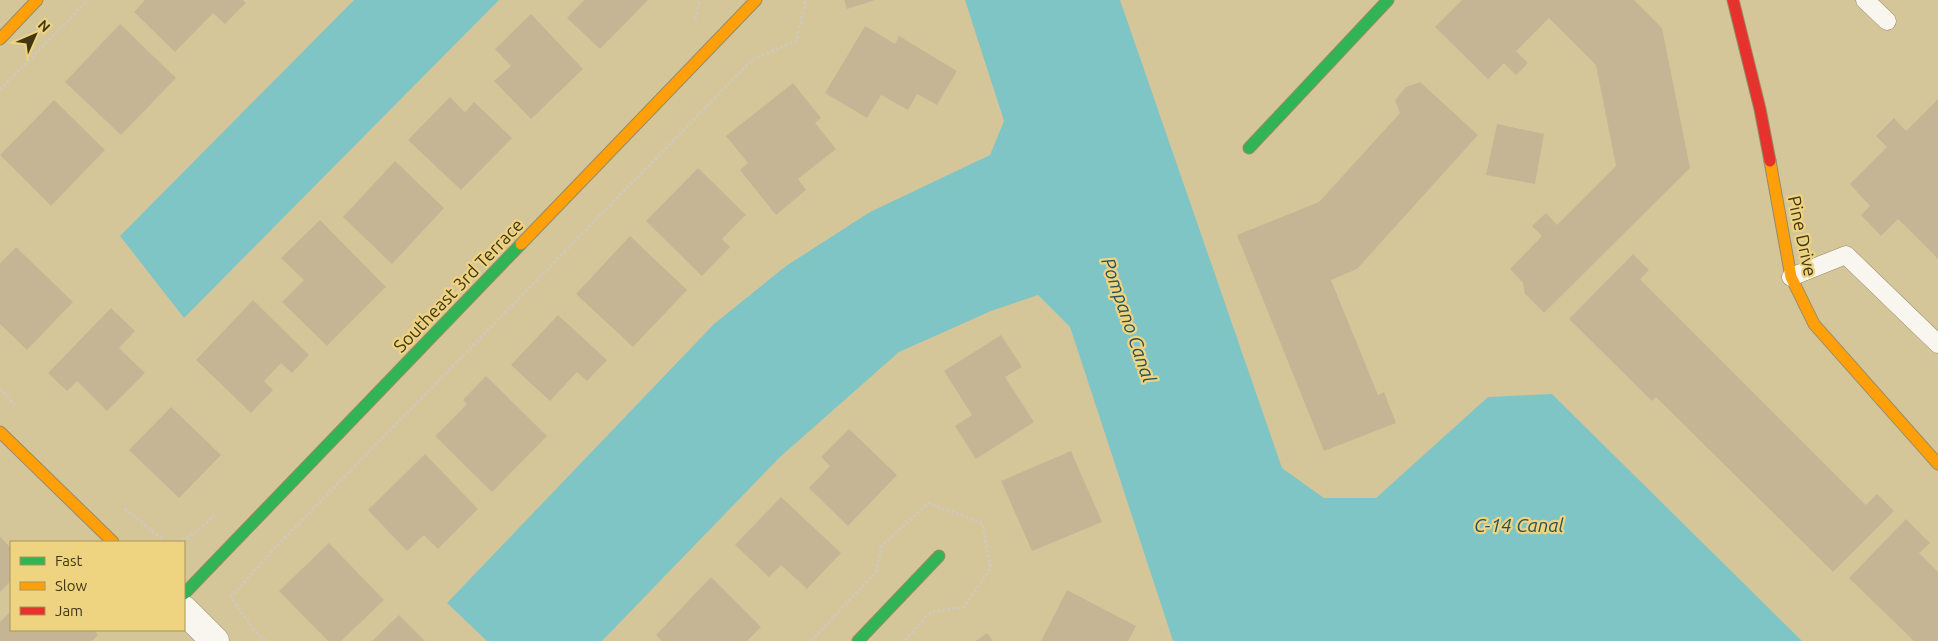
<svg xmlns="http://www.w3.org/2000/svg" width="1938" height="641" viewBox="0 0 1938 641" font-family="Ubuntu,sans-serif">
	<rect width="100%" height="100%" fill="#d5c699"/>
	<path fill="#80c5c5" d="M354,0H499L184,318L120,236Z
		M965,0H1120L1282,468L1324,498H1376L1488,397L1552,394L1802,641H1173L1070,327L1038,295L991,311L899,352L780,457L602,641H487L447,603L714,324L786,266L870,212L990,155L1004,121Z"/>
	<path fill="#c6b594" d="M145,0H243L246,3L225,24L213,13L175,52L134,12Z
		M584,0H648L600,49L567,18Z
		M844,0H875L847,9Z
		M1462,0H1634L1662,28L1690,168L1544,313L1525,294L1523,283L1510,269L1542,236L1532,226L1546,213L1557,225L1616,166L1596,65L1549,18L1516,51L1528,63L1516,75L1504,63L1488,79L1435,27Z
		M531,14L583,69L531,119L494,81L511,66L495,49Z
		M120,24L176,78L121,135L65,82Z
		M865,26L895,44L899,36L957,71L937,105L917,94L908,110L881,95L867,118L825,93Z
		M1420,82L1478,135L1357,269L1331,280L1378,395L1384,392L1396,423L1324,451L1237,235L1319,202L1400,113L1395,100L1406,87Z
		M793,83L821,118L815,123L836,149L798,179L806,190L776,215L740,170L748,163L726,136Z
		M450,97L465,112L474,102L512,138L461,190L408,140Z
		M1938,99V259L1898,219L1881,236L1861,215L1870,206L1850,184L1887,147L1876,136L1894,118L1906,131Z
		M54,100L105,150L51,206L0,155Z
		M1497,124L1544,134L1535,184L1486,175Z
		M395,161L444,208L392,264L343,217Z
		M698,168L746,215L722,239L730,247L702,276L646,221Z
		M320,220L386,287L327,346L282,302L304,280L281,258Z
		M630,236L687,290L633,347L576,294Z
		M16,247L73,302L27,350L0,324V263Z
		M1633,254L1649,270L1640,279L1866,505L1877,494L1894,511L1833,572L1656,397L1652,401L1569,319Z
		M253,300L309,355L292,373L281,363L264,381L273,390L251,413L196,360Z
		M111,308L135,331L119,348L145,373L107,411L77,381L67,391L48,373Z
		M558,315L607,360L587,381L577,372L550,401L511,365Z
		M1001,335L1022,367L1005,377L1034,422L976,459L955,426L972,415L944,371Z
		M486,376L547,436L492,492L435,436L467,404L463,400Z
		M171,407L221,455L179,498L129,450Z
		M849,429L897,475L848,526L809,488L830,466L821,457Z
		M1071,451L1102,522L1032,551L1001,481Z
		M425,454L478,509L438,549L424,535L407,551L368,510Z
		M781,497L841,553L807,589L781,565L769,577L735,545Z
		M1906,519L1930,543L1919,553L1938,572V641H1914L1849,578Z
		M0,537L11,548V581L0,592Z
		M329,543L384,600L341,641H328L279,591Z
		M711,577L761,627L747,641H662L656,635Z
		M1067,590L1136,626L1128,641H1041Z
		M11,611V630H94L98,635L92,641H0V622Z
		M399,615L425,641H372Z
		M987,633L993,641H976Z"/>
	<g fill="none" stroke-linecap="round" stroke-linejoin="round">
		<g stroke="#978b65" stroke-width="19">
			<path id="lane" d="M1865,0L1887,21
				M1791,277L1846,255L1938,344"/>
		</g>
		<g stroke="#978b65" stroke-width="29">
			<path id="street" d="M184,610L215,641"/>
		</g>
		<g stroke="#978b65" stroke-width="13">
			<path id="fast" d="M1249,148L1388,0
				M184,594L521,244
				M858,641L939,556"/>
		</g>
		<g stroke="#978b65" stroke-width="13">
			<path id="slow" d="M0,39L37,0
				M1770,161L1791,277L1814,324L1938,464
				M521,244L756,0
				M0,432L113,542"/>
		</g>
		<g stroke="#978b65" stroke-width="13">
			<path id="jam" d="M1733,0L1760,109L1770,161"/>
		</g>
		<path stroke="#cec9bc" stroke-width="3" stroke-dasharray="2.5 2.5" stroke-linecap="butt" d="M695,19L700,0
			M0,90L88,0
			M0,389L15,405
			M125,509L166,542
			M172,542L190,537L215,515
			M265,641L255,631L231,597L272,551L752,60L796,41L806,0
			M811,641L877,571L881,547L928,503L982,523L991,568L964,607L931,612L904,641"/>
		<use href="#lane" stroke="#f9f6f0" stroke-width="18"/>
		<use href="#street" stroke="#f9f6f0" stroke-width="28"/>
		<use href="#fast" stroke="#30b455" stroke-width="11"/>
		<use href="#slow" stroke="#ff9f0a" stroke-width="11"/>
		<use href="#jam" stroke="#e5322d" stroke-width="11"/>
	</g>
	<g text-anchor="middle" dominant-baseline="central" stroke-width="4.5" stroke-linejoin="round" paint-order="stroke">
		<g font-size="18" fill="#423714" stroke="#eed380">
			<text transform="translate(1803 236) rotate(78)">Pine Drive</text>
			<text transform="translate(458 285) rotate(-46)">Southeast 3rd Terrace</text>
		</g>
		<g font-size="19" font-style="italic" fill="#25535c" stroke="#eed380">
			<text transform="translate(1129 320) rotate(71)">Pompano Canal</text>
			<text x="1519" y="525">C-14 Canal</text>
		</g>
	</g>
	<rect x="10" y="541" width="175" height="90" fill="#eed380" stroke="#a99555"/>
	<rect x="20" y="557" width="25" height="8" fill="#30b455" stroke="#a99555"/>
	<text x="55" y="566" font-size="15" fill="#423714">Fast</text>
	<rect x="20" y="582" width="25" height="8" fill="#ff9f0a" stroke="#a99555"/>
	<text x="55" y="591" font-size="15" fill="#423714">Slow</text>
	<rect x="20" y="607" width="25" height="8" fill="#e5322d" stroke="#a99555"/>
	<text x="55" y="616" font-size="15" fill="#423714">Jam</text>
	<g transform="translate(35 35) rotate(45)" stroke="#eed380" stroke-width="4" paint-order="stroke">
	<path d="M0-4L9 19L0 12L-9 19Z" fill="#423714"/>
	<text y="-8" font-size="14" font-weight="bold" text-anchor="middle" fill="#423714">N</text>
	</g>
</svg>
